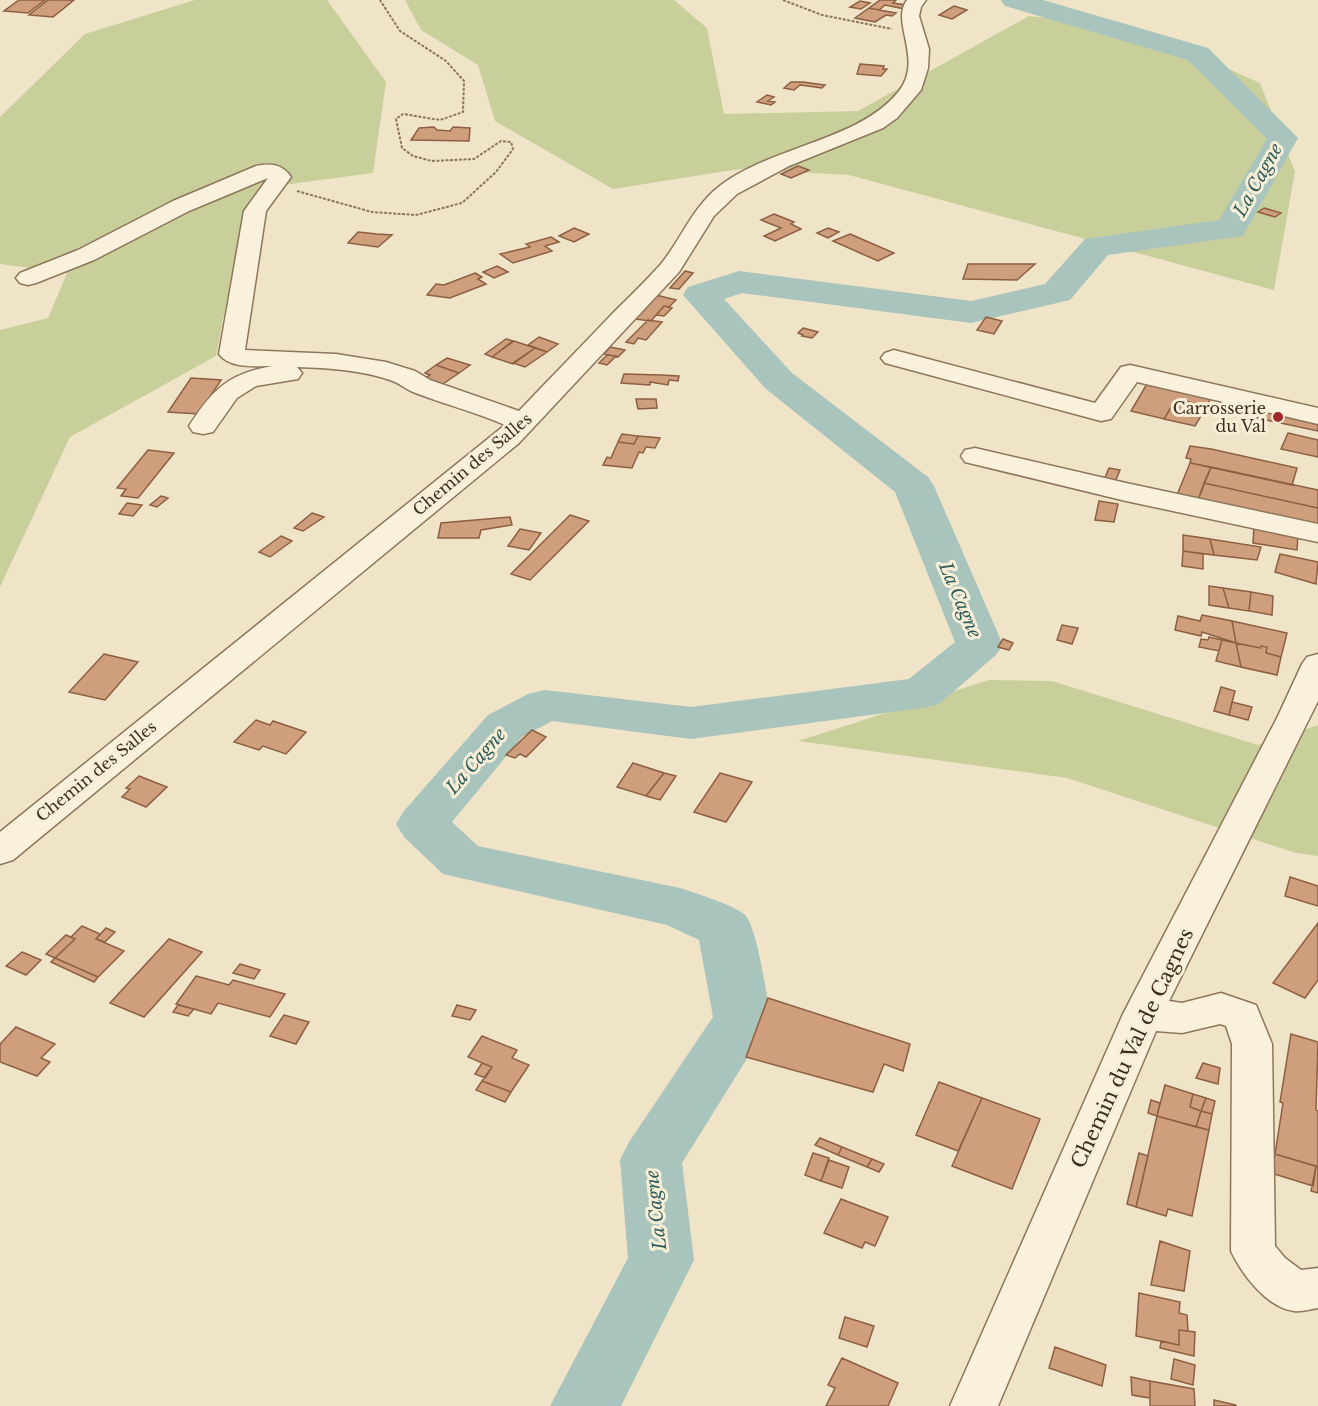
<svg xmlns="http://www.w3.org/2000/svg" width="1318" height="1406" viewBox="0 0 1318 1406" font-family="'Libre Baskerville',serif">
	<rect width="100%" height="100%" fill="#f0e4c8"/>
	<path fill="#c9cf9b" d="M195,0H327L386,82L373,173L260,188L234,263L216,356L70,437L0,587V330L48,318L67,273L0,264V117L85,34Z
		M405,0H674L707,28L724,114L858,111L1029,16L1138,28L1260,83L1295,172L1274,290L849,175L739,169L613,189L495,121L478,65L421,30Z
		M989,680L1052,681L1258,745L1318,725V856L1296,853L1067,778L798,741Z"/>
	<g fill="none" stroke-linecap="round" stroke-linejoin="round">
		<path fill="#a9c4bc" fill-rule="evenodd" d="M1001,0H1043L1208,48L1298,138L1243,236L1108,255L1070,300L971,323L742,293L724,299L792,373L928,477L934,486L1003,645L996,655L939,704L922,708L691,739L552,721L522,737L452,822L478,846L680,888C693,892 736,906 745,915C758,929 767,999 771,1020L682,1163L694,1260L621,1406H550L628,1258L620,1160L629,1142L713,1017L699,940L667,925L443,874L404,837L396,824L404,811L488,715L528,694L545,690L691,707L909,679L955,642L895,492L766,389L683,295L688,287L739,271L971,301L1045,284L1085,239L1219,220L1267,139L1188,60L1005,6Z"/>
	</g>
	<path fill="#cf9f7d" stroke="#8d5f41" stroke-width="1.5" d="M19,0H45L28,13L4,11Z
		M48,0H74L53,17L29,15Z
		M880,0H896L893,3L905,5V9L885,5L879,10L869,8Z
		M860,1L870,3L861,9L850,7Z
		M954,6L967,10L952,19L939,15Z
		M869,8L879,10L896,13L892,16L886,15L875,22L855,18Z
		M860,64L884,66L883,69H887L881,76L857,74Z
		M791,82H803L825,85L822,88L800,85L794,90L784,88Z
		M767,95L774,97L768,101L775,102L771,105L757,102Z
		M434,127L437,130L450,131L453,127L470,128L469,141L411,140L419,128Z
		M798,166L809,170L791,178L781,174Z
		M1264,208L1281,213L1275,217L1258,212Z
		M774,214L794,222L791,224L801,229L775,241L764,236L781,228L761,220Z
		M574,228L589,234L574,242L559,236Z
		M828,228L839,232L828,238L817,233Z
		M358,232L377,234L392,235L378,247L348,243Z
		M850,234L894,253L878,261L833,241Z
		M551,237L559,242L545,246L552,251L513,263L500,254L530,247L526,244Z
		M968,264H1035L1017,280L963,279Z
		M497,266L508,272L494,278L483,272Z
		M685,271L693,273L679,289L670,288Z
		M475,273L482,277L478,279L486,284L450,298L427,295L436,284L444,285Z
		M656,295L676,300L669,307L664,306L651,321L634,319Z
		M664,306L672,308L664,316L656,315Z
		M986,317L1002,321L994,334L977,330Z
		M648,320L662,322L646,340L638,338L634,344L626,342Z
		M803,328L818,332L812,338L802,336L803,335L798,333Z
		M539,337L558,344L547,352L528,345Z
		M506,339L513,341L492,357L485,354Z
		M514,341L535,348L513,364L492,357Z
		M610,347L625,350L618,357L604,354Z
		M535,348L547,352L525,367L513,363Z
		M607,355L616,356L607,365L599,363Z
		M447,358L470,365L459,373L436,365Z
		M436,365L459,373L440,386L422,380L430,375L425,373Z
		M624,374L661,375L679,376L678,381L669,380L668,385L650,382V385L621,383Z
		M191,378L221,380L199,414L168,412Z
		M1148,382L1211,397L1207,406L1176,399L1164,419L1131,411Z
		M636,399H656L657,408L638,409Z
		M1176,399L1207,406L1195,426L1164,419Z
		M1243,404L1318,421V431L1238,414Z
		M1288,433L1318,440V457L1281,449Z
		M622,434L638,436L634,444L618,442Z
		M638,436L660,438L655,448L646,447L643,453L639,452L632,468L603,465L607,457L611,458L618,442L634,444Z
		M1190,446L1211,449L1297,468L1292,485L1190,463L1191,459L1186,458Z
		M148,450L174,453L138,498L121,496L126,489L117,488Z
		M1190,463L1211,467L1198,500L1177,495Z
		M1211,467L1318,490V508L1204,483Z
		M1109,468L1120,470L1115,482L1104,480Z
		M1204,483L1318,508V526L1198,500Z
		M161,496L168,498L157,507L150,505Z
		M1099,501L1118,504L1114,522L1095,520Z
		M127,503L142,505L133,516L119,514Z
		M312,513L324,517L303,531L294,528Z
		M570,515L589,521L530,580L511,574Z
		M510,517L512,525L481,530L479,538H438L441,523Z
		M1254,526L1298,533L1297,550L1253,543Z
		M520,529L541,533L529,550L508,546Z
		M1183,535L1210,539L1214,555L1183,551Z
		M281,536L292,541L270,557L259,552Z
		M1210,539L1261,547L1257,560L1214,555Z
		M1183,551L1203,554V569L1182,566Z
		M1280,554L1318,562L1316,584L1275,572Z
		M1209,586L1223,588L1229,608L1209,605Z
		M1223,588L1251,592L1249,611L1229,608Z
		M1251,592L1273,596L1272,615L1249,611Z
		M1202,615L1232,621L1236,643L1202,632L1201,636L1175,630L1178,616L1200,621Z
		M1232,621L1287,633L1281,657L1266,653L1267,647L1261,646L1260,648L1236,643Z
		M1062,625L1078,628L1072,644L1057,640Z
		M1209,637L1222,640L1219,651L1199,647L1201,639L1208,640Z
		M1003,639L1013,643L1009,650L998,647Z
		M1222,640L1236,643L1241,667L1216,661Z
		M1236,643L1260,648L1261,646L1267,647L1266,653L1281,657L1277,675L1241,667Z
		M104,654L138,662L105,700L69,692Z
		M1221,687L1235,691L1229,715L1214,711Z
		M1232,702L1252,707L1248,720L1229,715Z
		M256,720L270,725L273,721L306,732L286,754L263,746L259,750L234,742Z
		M532,730L546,737L526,757L520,754L515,758L506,755Z
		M633,763L664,773L646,796L617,787Z
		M664,773L676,776L660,800L646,796Z
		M720,773L752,782L726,822L694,812Z
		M139,776L167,787L146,807L122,797L130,789L126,788Z
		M1290,877L1318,886V906L1285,896Z
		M1318,923V980L1305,998L1273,983Z
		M82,926L100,934L96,939L124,951L98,977L55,958L75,939L71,937Z
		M106,928L115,932L105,942L96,939Z
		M66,935L75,939L55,958L46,954Z
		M169,939L202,952L144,1017L110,1003Z
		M22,952L41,960L26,975L6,966Z
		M55,958L98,977L94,982L51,962Z
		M240,964L260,970L254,979L233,973Z
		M196,976L229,985L233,980L285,994L270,1017L218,1003L211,1014L176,1004Z
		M768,998L910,1044L903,1071L884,1064L873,1092L746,1057Z
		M178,1005L194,1009L188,1016L173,1012Z
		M457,1005L476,1010L470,1020L452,1016Z
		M284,1015L309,1022L296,1044L270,1036Z
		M16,1027L55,1044L41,1058L50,1062L37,1076L0,1062V1044Z
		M1291,1034L1318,1042L1316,1110L1318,1111V1167L1275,1154L1283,1103L1280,1102Z
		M482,1036L517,1050L512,1058L529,1065L511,1092L482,1081L492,1067L468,1057Z
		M482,1063L492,1067L485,1078L475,1074Z
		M1203,1063L1220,1068L1218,1084L1196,1078Z
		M482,1081L511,1092L505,1102L476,1090Z
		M939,1082L982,1098L958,1151L916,1135Z
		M1165,1085L1193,1094L1190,1107L1201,1111L1196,1127L1157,1116Z
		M1193,1094L1206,1098L1201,1111L1190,1107Z
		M982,1098L1040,1119L1012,1189L952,1166Z
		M1206,1098L1215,1101L1212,1114L1201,1111Z
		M1151,1100L1160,1103L1157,1116L1148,1113Z
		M1201,1111L1212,1114L1209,1130L1196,1127Z
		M1157,1116L1209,1130L1192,1216L1168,1209L1166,1216L1136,1207Z
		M820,1138L842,1147L838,1155L815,1145Z
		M842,1147L872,1159L867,1167L838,1155Z
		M813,1153L829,1158L821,1181L805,1175Z
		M1139,1153L1148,1156L1136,1207L1127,1204Z
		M1275,1154L1316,1166L1313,1186L1271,1173Z
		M872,1159L884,1164L879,1172L867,1167Z
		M829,1160L849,1167L842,1188L821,1181Z
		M1316,1166L1318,1167V1193L1311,1191Z
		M841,1199L888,1217L875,1246L865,1242L862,1248L824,1233Z
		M1160,1241L1190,1251L1184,1291L1151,1285Z
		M1139,1293L1180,1302L1179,1313L1187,1315L1188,1331L1179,1330V1345L1136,1336Z
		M845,1317L874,1326L867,1347L839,1338Z
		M1179,1330L1195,1332L1194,1356L1160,1348L1161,1341L1179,1345Z
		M1055,1347L1106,1365L1102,1386L1049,1368Z
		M842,1358L898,1383L888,1406H826L835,1388L828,1385Z
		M1174,1359L1195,1365L1193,1385L1171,1379Z
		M1131,1377L1150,1381V1398L1132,1395Z
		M1150,1381L1194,1389L1195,1406H1150Z
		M1214,1400L1236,1405V1406H1214Z"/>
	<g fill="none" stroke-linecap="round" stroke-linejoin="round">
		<g stroke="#8d765c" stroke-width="3">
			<path id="minor" d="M907,0H926L921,7L919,16L929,49L928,68L921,90L897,118L883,128L789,166L737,194L714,216L679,272L519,443L13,860L0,864V832L505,425C475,412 444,404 413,392C406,389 400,384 393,381C362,370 329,368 297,367L302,373L298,379L256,386L237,398L213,432L203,434L193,432L189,426C213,389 228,374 272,366C256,366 230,369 219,354L244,211L268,178L189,211L94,260L36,283L28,285L20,283L16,278L20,273L78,250L173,201L256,166C271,163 282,164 291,177L266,211L245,350L336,354L386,362L415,371L430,380L519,411C550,378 582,346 613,313C629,297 646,281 661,264C682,238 693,206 721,185C773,146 861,140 899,91C924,59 890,22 907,0Z
				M894,350L1095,403L1121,367L1130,365L1318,408V424L1137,382L1111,419L1101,421L885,363L881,358L885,353Z
				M975,448L1126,483L1318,524V542L1126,501L965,462L961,456L965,450Z
				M1318,654V701L1169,1001L1182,1003L1221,993L1256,1005L1272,1044L1275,1246L1285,1258L1301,1270L1318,1268V1308C1311,1309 1302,1312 1294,1311C1267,1308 1241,1273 1231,1251L1232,1044L1226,1026L1220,1024L1182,1033L1156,1031L998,1406H950L1123,1014L1278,716L1302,664L1307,657Z"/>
		</g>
		<path stroke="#8d765c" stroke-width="2" stroke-dasharray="3 1.5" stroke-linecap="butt" d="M783,0L822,15L892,29
			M297,191L372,212L416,215L462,203L496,172L513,149L511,142L501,141L474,159L432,161L413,156L402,148L396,119L403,114L440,120L463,112L464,81L446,61L400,31L380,0"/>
		<use href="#minor" fill="#faf1dc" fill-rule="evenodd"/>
	</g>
	<circle fill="#9e2a2b" stroke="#f7eed8" stroke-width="2" cx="1278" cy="417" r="6"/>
	<g text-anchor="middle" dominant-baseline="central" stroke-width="6" stroke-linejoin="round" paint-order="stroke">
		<g font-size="16" fill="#3d2e20" stroke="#f7eed8" text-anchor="end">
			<text x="1266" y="408">Carrosserie<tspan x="1266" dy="18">du Val</tspan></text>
		</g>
		<g font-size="16" fill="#3d2e20" stroke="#f7eed8">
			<text transform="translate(472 464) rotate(-40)">Chemin des Salles</text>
			<text transform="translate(96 771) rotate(-39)">Chemin des Salles</text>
		</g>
		<g font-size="18" font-style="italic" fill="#2f5d5a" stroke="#f7eed8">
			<text transform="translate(1258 180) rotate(-61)">La Cagne</text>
			<text transform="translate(960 600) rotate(67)">La Cagne</text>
			<text transform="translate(476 761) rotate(-49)">La Cagne</text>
			<text transform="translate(656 1210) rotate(-96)">La Cagne</text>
		</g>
		<g font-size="20" fill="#3d2e20" stroke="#f7eed8">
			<text transform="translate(1132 1048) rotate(-65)">Chemin du Val de Cagnes</text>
		</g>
	</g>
</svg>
